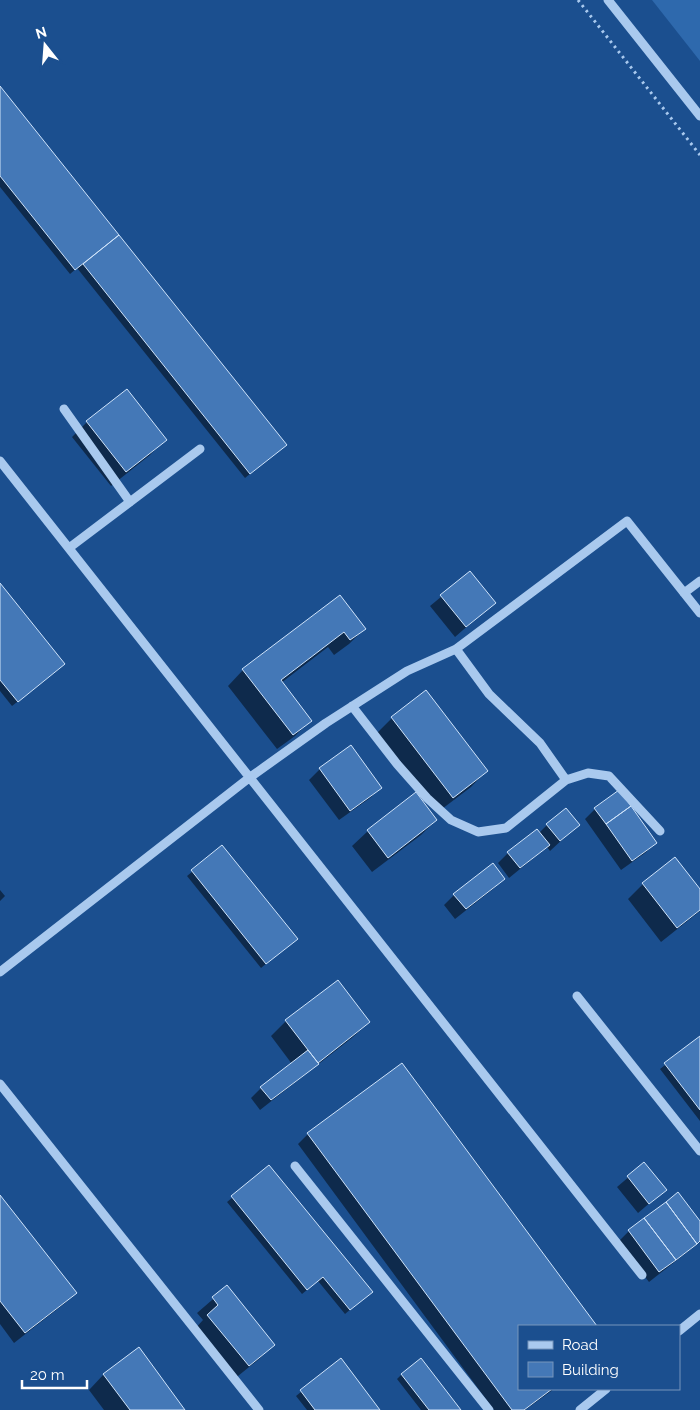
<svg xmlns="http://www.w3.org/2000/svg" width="700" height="1410" viewBox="0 0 700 1410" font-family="Raleway,sans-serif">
	<rect width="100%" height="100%" fill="#1b4f8f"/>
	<path fill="#2e69ad" d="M652,0H700V61Z"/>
	<path fill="#0007" d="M0,88L285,445L245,478L77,268L70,274L0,187Z
		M87,422L165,439L150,455L111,486L72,437Z
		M470,573L494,603L455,637L430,606Z
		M0,585L59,669L12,706L0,691Z
		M340,597L364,629L349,644L334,655L328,647L281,683L310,720L295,736L277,749L228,686L243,670Z
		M392,718L486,771L471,787L438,812L377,733Z
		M350,747L380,788L370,798L339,820L309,780L320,769Z
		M595,809L655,843L645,853L621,870L585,819Z
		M436,820L421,835L372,872L352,846L368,831Z
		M547,825H578L550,851L547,847L509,878L498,863L508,853L539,833Z
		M222,847L291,943L261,968L187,876Z
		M503,879L493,889L455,919L444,905L454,895Z
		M643,884L700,891V911L661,942L628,899Z
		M0,890L5,896L0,901Z
		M286,1021L369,1022L353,1037L260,1110L251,1098L261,1088L292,1064L271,1036Z
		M700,1038V1121L660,1069Z
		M402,1065L595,1326H519V1389H554L525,1410H494L298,1144L308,1134Z
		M644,1164L665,1190L638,1213L617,1187Z
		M269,1167L366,1296L345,1314L318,1281L302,1294L227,1202Z
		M678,1194L700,1223V1242L649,1282L618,1242L629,1231Z
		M0,1197L75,1293L65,1303L14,1343L0,1324Z
		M227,1287L273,1345L258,1360L233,1380L193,1331L203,1320L197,1313Z
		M340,1360L379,1410H307L296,1396Z
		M104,1374L183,1410H104L89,1390Z
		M402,1374L460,1410H421L397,1379Z"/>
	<path fill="#4478b7" stroke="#cfe3fa" d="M0,86L119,235L75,270L0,176Z
		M119,235L287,445L250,474L83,264Z
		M127,389L167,440L126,472L86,421Z
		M470,571L496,603L466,627L440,595Z
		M0,583L65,664L18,702L0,680Z
		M340,595L366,629L350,640L344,632L281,680L312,721L293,735L242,669Z
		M426,690L488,771L453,798L391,717Z
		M351,745L382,788L350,811L319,768Z
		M619,790L631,806L606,824L594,808Z
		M416,792L437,820L388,858L367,830Z
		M631,806L657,843L632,861L606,824Z
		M566,808L580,825L560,841L546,824Z
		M537,829L550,845L520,868L507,852Z
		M222,845L298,939L266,964L191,870Z
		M675,857L700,889V910L677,928L642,883Z
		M493,863L505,879L466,909L453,894Z
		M338,980L370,1022L318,1063L285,1020Z
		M700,1036V1110L664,1063Z
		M308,1050L319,1064L271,1100L260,1087Z
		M402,1063L597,1326H519V1389H552L524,1410H512L307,1133Z
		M644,1162L667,1190L649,1204L627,1176Z
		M269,1165L373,1292L350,1310L323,1277L307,1290L231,1196Z
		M678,1192L700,1221V1241L697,1244L666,1202Z
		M0,1195L77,1293L25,1333L0,1301Z
		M666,1202L697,1244L676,1260L644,1218Z
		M644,1218L676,1260L659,1272L628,1230Z
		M227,1285L275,1345L249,1366L207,1315L218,1305L212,1297Z
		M139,1347L185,1410H130L103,1374Z
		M341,1358L380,1410H315L300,1390Z
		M421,1358L461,1410H429L401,1374Z"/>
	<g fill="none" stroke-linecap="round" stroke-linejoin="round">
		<path stroke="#a9c9ee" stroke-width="3" stroke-dasharray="2.5 4" stroke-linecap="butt" d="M578,0L700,155"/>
		<path stroke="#a9c9ee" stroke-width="9" d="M608,0L700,116
			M64,409L130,502
			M0,461L642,1275
			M69,548L200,449
			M684,593L700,581
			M456,649L489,694L540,743L566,780L588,773L609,776L660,831
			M352,706L397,764L427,798L451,820L478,832L506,828L566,780
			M0,972L249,778L326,723L407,671L456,649L627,521L700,613
			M577,996L700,1151
			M0,1084L259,1410
			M295,1166L489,1410
			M679,1331L700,1314
			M580,1410L606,1389"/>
	</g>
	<rect x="518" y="1325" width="162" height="65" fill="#1b4f8f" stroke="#7695bc"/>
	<rect x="528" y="1341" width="25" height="8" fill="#a9c9ee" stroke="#7695bc"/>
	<text x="562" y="1350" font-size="15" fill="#ffffff">Road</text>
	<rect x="528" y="1362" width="25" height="15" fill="#4478b7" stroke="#7695bc"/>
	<text x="562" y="1375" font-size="15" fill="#ffffff">Building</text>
	<g transform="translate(45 45) rotate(343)" stroke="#1b4f8f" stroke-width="4" paint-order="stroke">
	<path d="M0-4L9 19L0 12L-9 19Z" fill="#ffffff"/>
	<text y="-8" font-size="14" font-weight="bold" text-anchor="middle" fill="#ffffff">N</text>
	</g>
	<path d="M22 1380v8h65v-8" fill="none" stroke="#ffffff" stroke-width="2.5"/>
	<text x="30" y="1380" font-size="15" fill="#ffffff" stroke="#1b4f8f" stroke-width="4" paint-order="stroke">20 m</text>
</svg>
